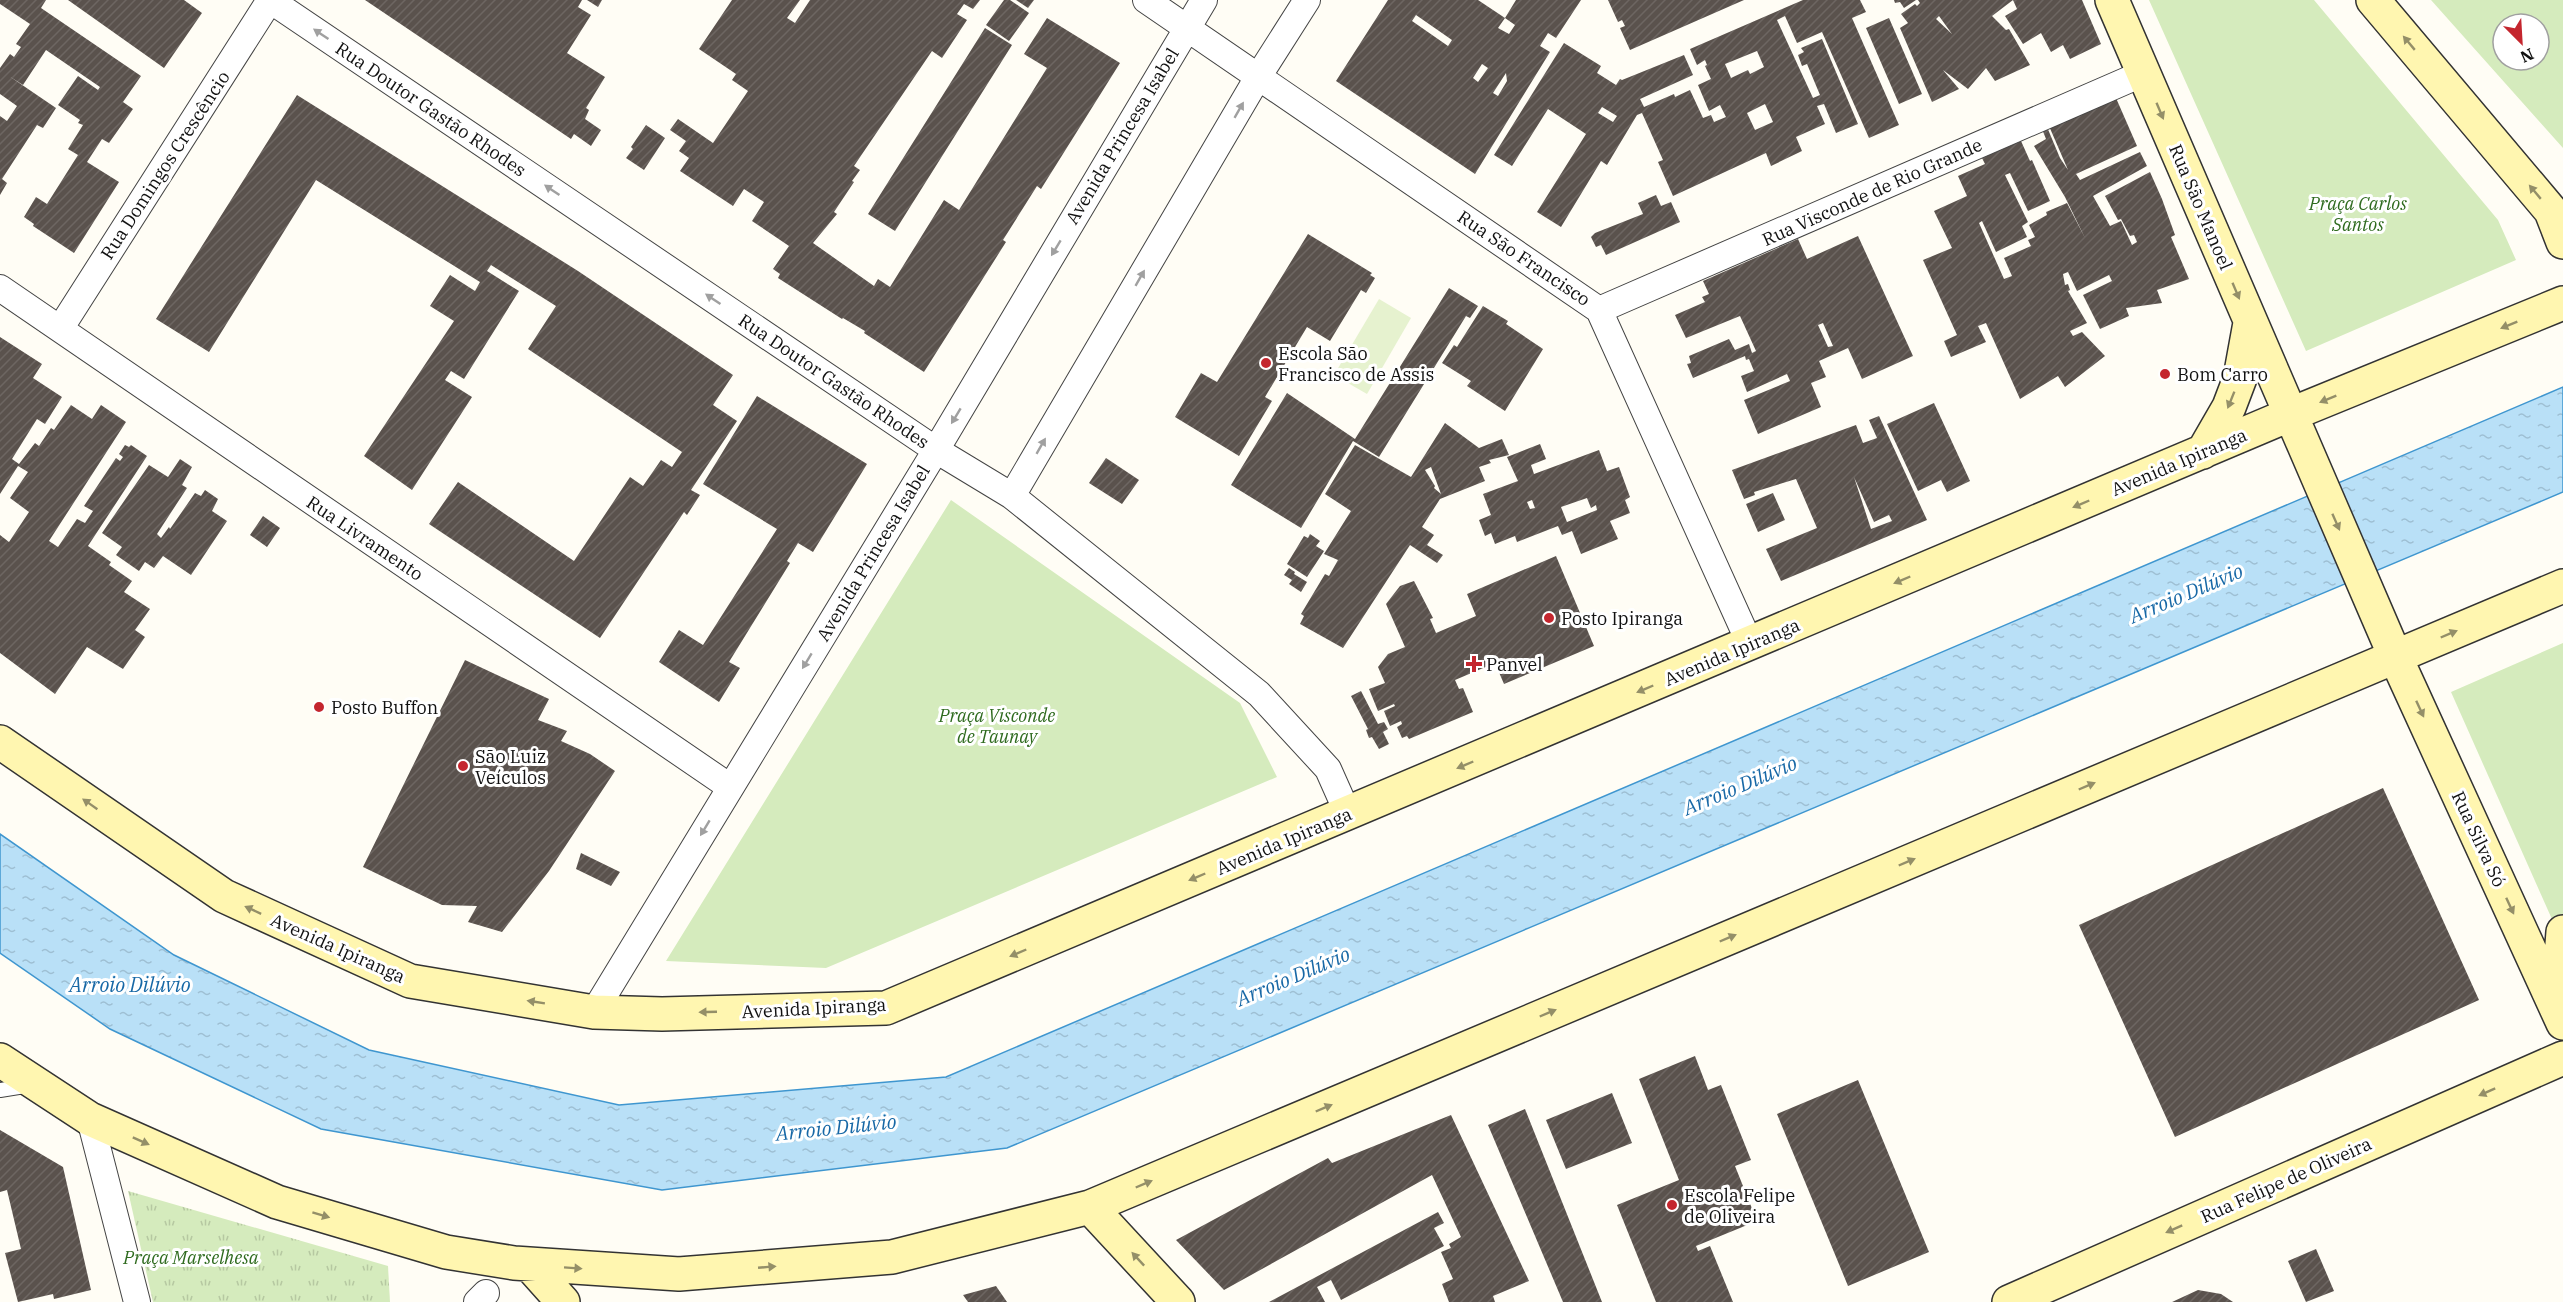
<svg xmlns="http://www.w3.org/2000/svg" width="2563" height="1302" viewBox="0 0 2563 1302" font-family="'IBM Plex Serif',serif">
	<defs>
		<pattern id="grass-tufts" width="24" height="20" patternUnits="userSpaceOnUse" patternTransform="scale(1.5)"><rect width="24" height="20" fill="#d5ebbd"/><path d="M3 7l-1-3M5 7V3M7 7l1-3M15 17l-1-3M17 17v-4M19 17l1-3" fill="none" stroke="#b6c8a1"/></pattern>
		<pattern id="water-ripples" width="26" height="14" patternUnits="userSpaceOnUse" patternTransform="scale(1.5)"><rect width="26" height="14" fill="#b9e0f7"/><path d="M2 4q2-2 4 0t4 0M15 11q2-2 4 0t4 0" fill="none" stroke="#9ebfd3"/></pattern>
		<pattern id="building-hatch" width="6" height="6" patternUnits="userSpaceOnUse" patternTransform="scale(1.5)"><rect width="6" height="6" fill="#5a524d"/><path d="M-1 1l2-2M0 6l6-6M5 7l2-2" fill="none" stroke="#6d6662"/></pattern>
	</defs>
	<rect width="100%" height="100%" fill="#fffdf5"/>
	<path fill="url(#grass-tufts)" d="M128,1191L388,1266L390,1302H153Z"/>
	<path fill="#d5ebbd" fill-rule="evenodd" d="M2149,0H2314L2498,220L2516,260L2306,351Z
		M2431,0H2563V148ZM2503,24H2539V60H2503Z
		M951,500L1240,703L1277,777L826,968L666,961Z
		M2563,643V944L2451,692Z"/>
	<path fill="#e6f2cf" d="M1379,299L1411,318L1367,394L1334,375Z"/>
	<path fill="url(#water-ripples)" stroke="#3f96cf" stroke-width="1.5" d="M2563,387V492L1007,1148L662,1190L321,1129L110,1029L0,953V834L174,955L369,1050L619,1105L946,1077Z"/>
	<path fill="url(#building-hatch)" fill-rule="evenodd" d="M0,0H46L41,8L141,76L123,102L133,109L109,143L102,139L87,162L119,182L74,253L33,226L34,224L24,217L36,197L47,204L78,155L68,149L83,125L78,123L80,120L58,105L78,76L98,90L100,87L46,50L23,85L9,76L56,108L43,128L37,125L2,179L7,183L0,195V116L7,121L17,106L0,94V68L10,54L14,57L21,47L16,44L30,24L0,4Z
		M68,0H184L202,13L164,68Z
		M365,0H582L578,7L591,15L567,53L605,77L586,108L589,110L585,119L601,130L591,146L574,134L571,139Z
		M587,0H602L598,7Z
		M732,0H800L787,18L795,23L810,0H980L973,9L964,4L957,14L967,20L942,58L932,51L854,166L860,170L852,181L854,182L834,212L837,214L813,243L874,286L878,279L890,287L944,200L959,210L1047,68L1024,54L1047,18L1120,63L1041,189L1037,186L1003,240L1006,242L924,372L864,333L865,331L843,318L842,319L778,278L780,274L773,269L789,246L752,221L764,202L744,189L733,206L680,171L689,158L679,151L686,141L670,130L678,119L713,143L748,91L732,80L736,74L699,49Z
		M1004,0H1010L1029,13L1009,41L986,25Z
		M1016,0H1034L1028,8Z
		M1388,0H1478L1505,18L1498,28L1509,34L1515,25L1505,18L1516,0H1581L1556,38L1548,33L1540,46L1550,52L1475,174L1336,81ZM1416,15L1452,40L1448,46L1412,21ZM1482,64L1488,68L1478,82L1473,78ZM1506,73L1507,81L1498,96L1493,93Z
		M1608,0H1744L1630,50L1620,28L1625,26L1622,20L1618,22Z
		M1803,0H1860L1866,12L1852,18L1899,125L1869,138L1822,32L1797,43L1785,16L1777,20L1813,98L1820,95L1807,64L1802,66L1798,55L1804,52L1801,48L1822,39L1858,124L1836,133L1824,104L1817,106L1825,124L1796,137L1802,151L1771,166L1766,153L1673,196L1658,162L1663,160L1642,113L1637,115L1607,165L1601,161L1561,227L1537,212L1586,134L1548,109L1512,166L1494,155L1564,43L1601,66L1597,73L1616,85L1620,79L1622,80L1684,55L1693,75L1640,99L1644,107L1674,94L1675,97L1690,90L1703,118L1711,115L1714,122L1726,117L1720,105L1709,111L1698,85L1711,79L1705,66L1707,65L1705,60L1697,65L1690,49ZM1757,51L1764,67L1750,74L1748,70L1731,78L1725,64ZM1765,104L1773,122L1755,130L1747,113ZM1602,107L1617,116L1613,122L1598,113Z
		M1894,0H1916L1904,8L1900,2L1895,3Z
		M1918,0H2082L2101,44L2070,59L2063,45L2051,52L2041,33L2023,44L2005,16L2017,9L2013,0L1992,16L2006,30L2009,29L2030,65L1995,81L1986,68L1968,89L1943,70L1959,89L1932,102L1900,28L1908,23L1901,14L1915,4L1917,6L1920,3ZM1939,16L1952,34L1936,19Z
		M1889,18L1922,94L1899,104L1866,28Z
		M985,28L1012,45L895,231L868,214Z
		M297,95L578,271L733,375L713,405L737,421L691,490L700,495L687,515L684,512L600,638L429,524L458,482L574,561L630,477L643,486L661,460L672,467L682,452L528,349L556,306L491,265L487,271L519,291L464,379L451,371L445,380L472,397L412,490L364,456L454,321L430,306L450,275L475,291L480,282L316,180L209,352L156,319Z
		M2116,98L2137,146L2076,174L2080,180L2140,152L2147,166L2093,196L2110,226L2121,221L2132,245L2137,242L2134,235L2130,236L2121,219L2118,220L2105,196L2150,172L2162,199L2175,235L2171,237L2189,279L2157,290L2162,303L2126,308L2129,316L2100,329L2083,295L2112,281L2109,275L2077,291L2068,272L2063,274L2065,285L2068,284L2070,290L2068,291L2087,323L2070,331L2073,336L2082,332L2105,356L2065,387L2058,376L2020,399L1986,323L1978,326L1986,342L1951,357L1944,341L1957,335L1923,260L1952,248L1934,211L1967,196L1958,176L1985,164L1982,158L2021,141L2030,161L2032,160L2050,201L2028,211L2010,173L2005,175L2028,222L2022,226L2027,237L1996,252L1982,221L1979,223L2004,279L2012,276L2004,258L2031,246L2028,240L2035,237L2029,225L2047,215L2046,212L2067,203L2085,238L2065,197L2034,146L2046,139L2042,129L2047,127L2060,158L2068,170L2049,126Z
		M646,125L665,138L644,170L626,158L633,149L631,147Z
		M1656,195L1661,206L1671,202L1680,222L1606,255L1601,245L1596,247L1591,237L1595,233L1643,214L1638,203Z
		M1308,234L1372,273L1370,275L1375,278L1366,293L1361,290L1330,341L1307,327L1265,397L1272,401L1239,456L1175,417L1201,373L1217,382Z
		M1858,236L1913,356L1862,379L1848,348L1819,361L1826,377L1811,383L1821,407L1758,434L1744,400L1790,381L1787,374L1747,392L1741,376L1754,371L1749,359L1746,360L1745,356L1693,378L1687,364L1691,363L1689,356L1729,339L1735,350L1749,344L1752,353L1756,351L1740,316L1686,338L1675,315L1705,302L1702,297L1709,294L1703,281L1798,239L1807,259ZM1823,323L1833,346L1828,347L1818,325Z
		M1449,288L1478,306L1470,318L1466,316L1379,457L1353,441L1301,528L1231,485L1287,393L1355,439Z
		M1483,306L1508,321L1506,324L1543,349L1505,411L1467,386L1471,381L1442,363L1454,345L1457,347Z
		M0,337L42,364L33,378L62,397L45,424L37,419L12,459L19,464L35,443L39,446L51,428L54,430L71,405L92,419L101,405L126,422L49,541L58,547L77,519L85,523L93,511L84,506L116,458L120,461L123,457L119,454L125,445L129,447L131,445L147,456L88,546L111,562L109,565L132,581L124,592L150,609L135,630L145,637L123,669L87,647L55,694L0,653V535L9,542L29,512L10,498L28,472L18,466L0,494Z
		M757,396L867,464L813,552L798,543L787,561L790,563L729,662L740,668L719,702L659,662L679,630L703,645L777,529L703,484Z
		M1934,403L1970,481L1947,492L1941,480L1918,491L1887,424Z
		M1879,416L1927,520L1781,581L1766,549L1817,528L1796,479L1754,492L1755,495L1744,499L1732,470L1856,425L1863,443L1877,438L1869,420ZM1854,477L1874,522L1889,515L1892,521L1871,529Z
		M1445,423L1479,448L1502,439L1509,455L1489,460L1491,463L1479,467L1485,481L1440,499L1422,527L1434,535L1427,545L1443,555L1437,563L1410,545L1343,648L1300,624L1304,616L1301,614L1325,574L1329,576L1338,560L1324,554L1351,511L1325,494L1355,445L1411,477ZM1431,467L1441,494L1434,488L1435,486L1425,470Z
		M1540,444L1546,459L1531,465L1534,474L1599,450L1607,471L1619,467L1630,497L1625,500L1630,513L1610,521L1618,539L1581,554L1572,531L1562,535L1558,526L1517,542L1515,536L1495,544L1491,533L1485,536L1479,520L1491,515L1483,494L1518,481L1507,457ZM1587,498L1591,508L1596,505L1597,510L1567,522L1561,507ZM1532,500L1535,508L1530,509L1527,502Z
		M1106,458L1139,480L1122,504L1089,483Z
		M180,459L192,467L182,485L187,488L157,534L161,538L169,527L170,529L195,493L201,496L205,490L218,499L212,511L227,521L191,575L163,556L154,568L145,562L139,571L116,555L122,547L102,533L149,465L168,477Z
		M1773,493L1785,520L1758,532L1746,504Z
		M263,516L280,528L267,547L250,535Z
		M1310,534L1320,541L1316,546L1324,551L1307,577L1287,564L1304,536L1308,538Z
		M1556,556L1594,646L1504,684L1495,663L1455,680L1459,689L1463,688L1473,712L1409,739L1407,736L1402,738L1397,727L1402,724L1401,721L1390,726L1384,711L1395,706L1394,704L1378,711L1369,689L1385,683L1378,667L1388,654L1405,647L1386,604L1400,586L1414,581L1433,618L1430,619L1436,633L1476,616L1467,594Z
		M1289,568L1295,572L1294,574L1307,582L1301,592L1289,584L1292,580L1284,575Z
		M465,660L549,699L538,720L567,731L561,741L590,754L615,771L549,871L502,932L468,922L477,906L442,905L363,867Z
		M1361,691L1378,724L1384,722L1388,729L1383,732L1389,744L1379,749L1372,737L1369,738L1366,730L1368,729L1351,696Z
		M2383,788L2479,1000L2175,1137L2079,925Z
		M581,853L620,872L611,886L576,869Z
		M1695,1056L1708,1090L1721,1085L1751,1160L1735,1166L1757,1221L1696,1246L1698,1251L1710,1246L1733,1302H1656L1617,1205L1679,1180L1639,1079Z
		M1858,1080L1929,1252L1848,1286L1777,1114Z
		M1612,1093L1632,1143L1566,1169L1546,1120Z
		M1525,1109L1602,1302H1563L1488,1125Z
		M1451,1115L1529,1281L1493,1296L1495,1302H1449L1442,1284L1453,1279L1441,1252L1451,1248L1449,1244L1461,1237L1432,1175L1224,1290L1176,1240L1328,1158L1332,1163Z
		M0,1130L63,1167L91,1290L54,1299L53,1294L18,1302L5,1253L21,1249L7,1190L0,1192Z
		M1438,1212L1444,1223L1434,1228L1444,1246L1341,1300L1331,1280L1317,1287L1325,1302H1269Z
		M2316,1249L2334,1291L2306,1302L2288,1261Z
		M996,1286L1007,1302H968L963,1295Z
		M2198,1290L2221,1294L2233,1302H2172Z"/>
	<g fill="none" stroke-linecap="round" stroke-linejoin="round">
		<g stroke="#444" stroke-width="16">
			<path id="lane" d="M0,1090L31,1085"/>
		</g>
		<g stroke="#444" stroke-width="28">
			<path id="street" d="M270,0L936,450L1012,496L1259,694L1328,769L1348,814
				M1146,0L1599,310L1750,644
				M0,288L730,787
				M1599,310L2144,73
				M60,329L270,0
				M1012,496L1258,77L1307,0
				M594,1012L936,450L1204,0
				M90,1119L137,1302
				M477,1302L486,1293"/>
		</g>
		<g stroke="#333" stroke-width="36">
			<path id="secondary" d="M2112,0L2395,656L2563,1023
				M2373,0L2551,211L2563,242
				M2203,452L2229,407L2240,378L2250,323
				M0,742L224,896L410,981L594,1012L662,1014L886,1008L2289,415L2563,303
				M2557,1005L2563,932
				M0,1060L90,1119L277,1202L446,1252L514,1263L679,1274L892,1257L1090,1207L2563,586
				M1090,1207L1178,1302
				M530,1265L563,1302
				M2009,1302L2563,1058"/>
		</g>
		<use href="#lane" stroke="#fff" stroke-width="14"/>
		<use href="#street" stroke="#fff" stroke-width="26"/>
		<use href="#secondary" stroke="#fff6b0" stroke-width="33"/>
	</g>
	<defs><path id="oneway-solid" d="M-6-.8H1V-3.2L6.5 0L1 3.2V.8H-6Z" transform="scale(1.5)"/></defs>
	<g fill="#a0a0a0">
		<use href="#oneway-solid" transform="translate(321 34) rotate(-146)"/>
		<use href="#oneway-solid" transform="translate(1239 110) rotate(-60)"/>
		<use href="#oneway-solid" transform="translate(552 190) rotate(-146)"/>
		<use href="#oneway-solid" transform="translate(1056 248) rotate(121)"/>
		<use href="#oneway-solid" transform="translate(1140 278) rotate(-60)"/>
		<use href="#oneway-solid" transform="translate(713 299) rotate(-146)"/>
		<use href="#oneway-solid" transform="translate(956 416) rotate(121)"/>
		<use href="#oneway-solid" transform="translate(1041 446) rotate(-60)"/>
		<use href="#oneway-solid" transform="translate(807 661) rotate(121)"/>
		<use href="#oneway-solid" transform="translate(705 828) rotate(121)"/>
	</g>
	<g fill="#948f68">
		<use href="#oneway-solid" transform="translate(2409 43) rotate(-130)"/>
		<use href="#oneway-solid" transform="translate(2160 111) rotate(67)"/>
		<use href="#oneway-solid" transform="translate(2535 192) rotate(-130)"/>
		<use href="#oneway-solid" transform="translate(2236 291) rotate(67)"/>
		<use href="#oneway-solid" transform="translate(2509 325) rotate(158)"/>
		<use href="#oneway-solid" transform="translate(2328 399) rotate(158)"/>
		<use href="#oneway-solid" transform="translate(2231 400) rotate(112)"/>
		<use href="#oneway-solid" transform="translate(2081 504) rotate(157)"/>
		<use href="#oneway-solid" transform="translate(2336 522) rotate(66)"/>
		<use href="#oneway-solid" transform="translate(1902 580) rotate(157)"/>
		<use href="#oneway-solid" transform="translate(2449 634) rotate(-23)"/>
		<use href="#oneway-solid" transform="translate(1645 689) rotate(157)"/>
		<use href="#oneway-solid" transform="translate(2420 709) rotate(65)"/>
		<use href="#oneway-solid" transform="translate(1465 765) rotate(157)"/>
		<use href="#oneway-solid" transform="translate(2087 786) rotate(-23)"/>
		<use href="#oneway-solid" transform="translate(90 804) rotate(-145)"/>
		<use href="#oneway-solid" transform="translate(1907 862) rotate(-23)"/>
		<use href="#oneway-solid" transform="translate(1197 877) rotate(157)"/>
		<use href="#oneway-solid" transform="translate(2510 906) rotate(65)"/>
		<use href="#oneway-solid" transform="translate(253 910) rotate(-155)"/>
		<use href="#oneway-solid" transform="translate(1728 938) rotate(-23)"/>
		<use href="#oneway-solid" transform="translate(1018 953) rotate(157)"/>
		<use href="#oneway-solid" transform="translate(536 1002) rotate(-171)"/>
		<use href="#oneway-solid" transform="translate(708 1012) rotate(178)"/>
		<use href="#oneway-solid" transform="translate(1548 1013) rotate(-23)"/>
		<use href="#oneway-solid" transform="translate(2487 1092) rotate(156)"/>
		<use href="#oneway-solid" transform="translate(1324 1108) rotate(-23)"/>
		<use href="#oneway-solid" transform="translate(141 1141) rotate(24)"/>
		<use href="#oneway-solid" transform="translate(1144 1184) rotate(-23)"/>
		<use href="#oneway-solid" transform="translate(321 1215) rotate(17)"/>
		<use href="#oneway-solid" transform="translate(2174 1229) rotate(156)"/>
		<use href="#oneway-solid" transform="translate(1138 1259) rotate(-133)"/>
		<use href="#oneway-solid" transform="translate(767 1267) rotate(-5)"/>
		<use href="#oneway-solid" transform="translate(573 1268) rotate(4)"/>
	</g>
	<g fill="#c4262e" stroke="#fff" stroke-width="2">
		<circle cx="1266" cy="363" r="6"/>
		<circle cx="2165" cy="374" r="6"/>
		<circle cx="1549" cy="618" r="6"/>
		<path d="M1471 655h6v6h6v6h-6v6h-6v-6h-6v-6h6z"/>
		<circle cx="319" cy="707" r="6"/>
		<circle cx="463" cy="766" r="6"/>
		<circle cx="1672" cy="1205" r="6"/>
	</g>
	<g text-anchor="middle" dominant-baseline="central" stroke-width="6" stroke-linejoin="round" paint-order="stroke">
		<g font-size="18" fill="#111" stroke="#fff">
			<text transform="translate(431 109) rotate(34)">Rua Doutor Gastão Rhodes</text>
			<text transform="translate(1122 136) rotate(-59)">Avenida Princesa Isabel</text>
			<text transform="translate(165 165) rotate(-57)">Rua Domingos Crescêncio</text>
			<text transform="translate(1872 192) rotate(-24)">Rua Visconde de Rio Grande</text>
			<text transform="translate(2201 207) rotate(67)">Rua São Manoel</text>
			<text transform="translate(1524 258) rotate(34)">Rua São Francisco</text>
			<text transform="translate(834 381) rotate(34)">Rua Doutor Gastão Rhodes</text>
			<text transform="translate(2179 462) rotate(-23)">Avenida Ipiranga</text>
			<text transform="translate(365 538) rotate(34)">Rua Livramento</text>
			<text transform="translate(873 553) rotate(-59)">Avenida Princesa Isabel</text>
			<text transform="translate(1732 652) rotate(-23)">Avenida Ipiranga</text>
			<text transform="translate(2479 839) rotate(65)">Rua Silva Só</text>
			<text transform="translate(1284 841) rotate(-23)">Avenida Ipiranga</text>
			<text transform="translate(338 948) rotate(24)">Avenida Ipiranga</text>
			<text transform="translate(814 1008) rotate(-3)">Avenida Ipiranga</text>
			<text transform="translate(2286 1180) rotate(-24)">Rua Felipe de Oliveira</text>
		</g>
		<g font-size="18" font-style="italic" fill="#2f6b1f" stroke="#fff">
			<text x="2358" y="203">Praça Carlos<tspan x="2358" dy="21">Santos</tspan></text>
			<text x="997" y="715">Praça Visconde<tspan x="997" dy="21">de Taunay</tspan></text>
			<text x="191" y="1257">Praça Marselhesa</text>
		</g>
		<g font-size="18" fill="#111" stroke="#fff" text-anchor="start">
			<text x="1278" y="353">Escola São<tspan x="1278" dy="21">Francisco de Assis</tspan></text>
			<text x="2177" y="374">Bom Carro</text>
			<text x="1561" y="618">Posto Ipiranga</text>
			<text x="1486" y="664">Panvel</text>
			<text x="331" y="707">Posto Buffon</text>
			<text x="475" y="756">São Luiz<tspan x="475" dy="21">Veículos</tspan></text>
			<text x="1684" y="1195">Escola Felipe<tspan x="1684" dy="21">de Oliveira</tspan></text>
		</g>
		<g font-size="20" font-style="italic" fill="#1768a6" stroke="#fff">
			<text transform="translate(2186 593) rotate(-23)">Arroio Dilúvio</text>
			<text transform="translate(1740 785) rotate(-23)">Arroio Dilúvio</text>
			<text transform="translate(1293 976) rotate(-23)">Arroio Dilúvio</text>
			<text x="130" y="984">Arroio Dilúvio</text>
			<text transform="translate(836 1127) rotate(-6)">Arroio Dilúvio</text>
		</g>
	</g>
	<g transform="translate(2521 42) rotate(156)"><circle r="28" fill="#ffffff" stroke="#a0a0a0" stroke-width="1.5"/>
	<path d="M0-4.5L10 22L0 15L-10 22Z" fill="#c4262e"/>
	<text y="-9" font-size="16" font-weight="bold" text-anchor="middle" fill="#111111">N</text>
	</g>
</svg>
